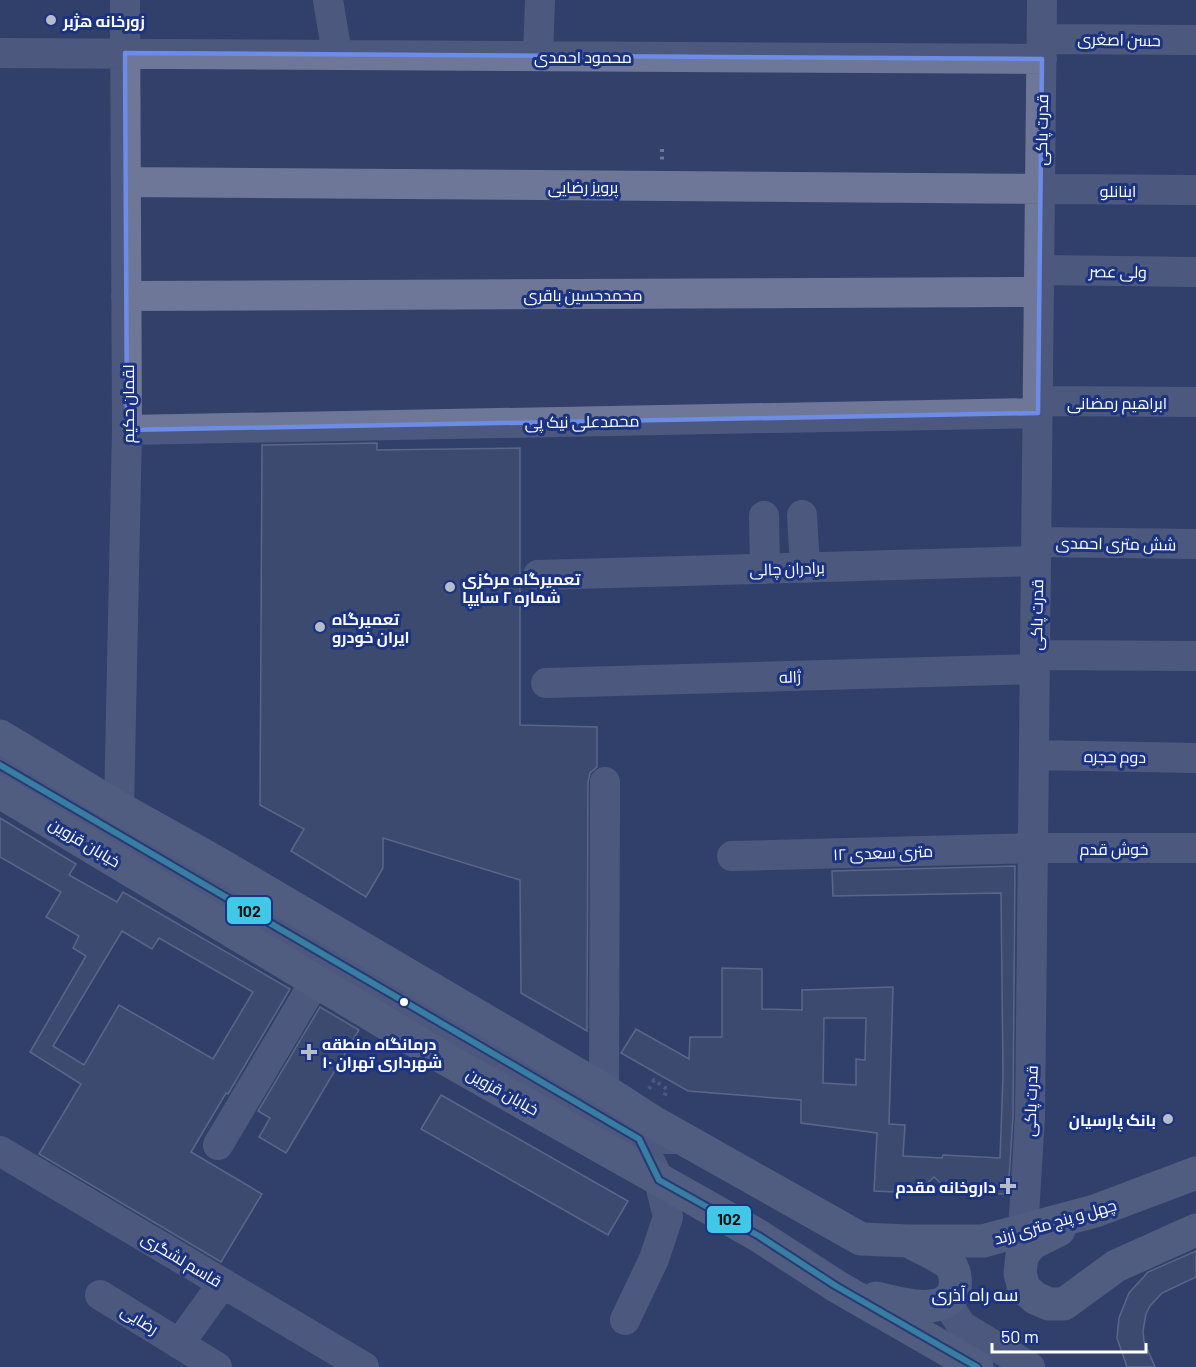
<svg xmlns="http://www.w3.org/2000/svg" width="1196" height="1367" viewBox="0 0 1196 1367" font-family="Barlow,Cairo,sans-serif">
	<rect width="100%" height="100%" fill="#32406a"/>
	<path fill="#4c5779" stroke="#8b94af" stroke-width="1.5" fill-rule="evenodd" d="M377,443V450L520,448V725L597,727V767L590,773L588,782L587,1031L521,993L520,880L383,838V868L366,897L291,851L304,829L260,805L262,445Z
		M0,818L76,864L69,875L117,902L123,892L290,989L228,1094L226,1093L191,1152L262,1194L221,1262L39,1154L81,1084L30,1052L86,956L73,948L79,936L46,917L61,892L0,857ZM122,931L152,949L159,938L253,992L213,1059L119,1005L84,1065L53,1046Z
		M1015,866L1013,1116L1008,1194L951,1193L934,1177L917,1193L874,1191L877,1133L801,1123V1100L688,1091L621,1053L636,1029L689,1059L690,1037H722V968L762,969V1009L802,1010V990L893,987L889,1124L905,1125L903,1156L942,1158L943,1155L1000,1158L1003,1076L1001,893L833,896L832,871ZM824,1018H866L865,1060L856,1059V1085L823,1083Z
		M320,1007L359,1030L286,1153L259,1137L270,1118L258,1111Z
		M441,1095L628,1201L608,1235L421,1129Z
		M1196,1251V1277L1162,1293L1150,1306L1146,1314L1143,1331L1144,1341L1155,1367H1127L1117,1338L1119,1318L1129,1293L1148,1272Z"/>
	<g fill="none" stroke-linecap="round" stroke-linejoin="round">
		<path stroke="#6e7798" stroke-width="4" stroke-dasharray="3 4.5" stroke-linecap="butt" d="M662,149V162
			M649,1089L654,1080L667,1089L663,1100"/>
		<path stroke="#6e7798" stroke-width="30" d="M328,0L337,54
			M1042,39L1196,40
			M0,53L1042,59
			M538,56L540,0
			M126,182L1196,190
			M1039,270L1196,272
			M126,296L1039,292
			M1038,401L1196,402
			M127,430L1038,413
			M802,515L805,568
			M764,516L765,569
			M1036,542L1196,544
			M538,575L1036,561
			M1035,655L1196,656
			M546,683L1035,669
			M1034,755L1196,758
			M0,765L639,1139H683
			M119,808L127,430L125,0
			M732,856L1033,848H1196
			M604,1090L605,782
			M218,1145L316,980
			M0,1151L364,1367
			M1023,1231L1030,1117L1042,0
			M100,1295L217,1367
			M948,1299L954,1314L962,1326L1030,1367
			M625,1320L654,1259L668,1217L659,1180L651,1163
			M179,1344L223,1283"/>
		<path stroke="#76809d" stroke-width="33" d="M0,736L119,808L214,861L604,1090L655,1123L861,1239L908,1241H983L1095,1211L1196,1173
			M0,792L442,1057L759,1236L836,1286L977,1367
			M1059,1230L1031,1244L1022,1256L1020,1273L1024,1288L1035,1298L1049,1304H1064L1116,1266L1196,1230
			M876,1298C896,1303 949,1319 955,1287C956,1280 955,1270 950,1265C941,1256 921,1248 910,1242"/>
		<g stroke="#1b3381" stroke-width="10">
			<path id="bus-1" d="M0,765L639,1139L659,1180L759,1236L836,1286L977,1367"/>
		</g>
		<use href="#bus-1" stroke="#40c8e6" stroke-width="6"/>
	</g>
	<path d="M0 0H1196V1367H0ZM125,53L1042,59L1038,413L127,430Z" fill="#32406a" fill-opacity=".55" fill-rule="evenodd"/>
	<path fill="none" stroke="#6c8ce6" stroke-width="4.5" stroke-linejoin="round" d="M125,53L1042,59L1038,413L127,430Z"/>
	<g fill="#b7bccb" stroke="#1b3381" stroke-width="2">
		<circle cx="51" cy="20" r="6"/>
		<circle cx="450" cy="587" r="6"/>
		<circle cx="320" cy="627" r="6"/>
		<path d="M306 1043h6v6h6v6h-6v6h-6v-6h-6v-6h6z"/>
		<circle cx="1168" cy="1119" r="6"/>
		<path d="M1005 1177h6v6h6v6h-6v6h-6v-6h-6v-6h6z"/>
	</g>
	<circle fill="#fff" stroke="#1b3381" stroke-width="2" cx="404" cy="1002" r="5"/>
	<g text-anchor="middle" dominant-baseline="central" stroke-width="6" stroke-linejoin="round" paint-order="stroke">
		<g font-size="16" font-weight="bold" fill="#fff" stroke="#1b3381" text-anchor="start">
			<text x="63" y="20">زورخانه هژبر</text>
			<text x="462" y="578">تعمیرگاه مرکزی<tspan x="462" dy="18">شماره ۲ سایپا</tspan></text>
			<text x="332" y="618">تعمیرگاه<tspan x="332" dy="18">ایران خودرو</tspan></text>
			<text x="322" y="1043">درمانگاه منطقه<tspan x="322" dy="18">۱۰ شهرداری تهران</tspan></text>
			<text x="1156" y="1119" text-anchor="end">بانک پارسیان</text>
			<text x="996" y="1186" text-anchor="end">داروخانه مقدم</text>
		</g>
		<g font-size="16" fill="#fff" stroke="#1b3381">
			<text transform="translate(1119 39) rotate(1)">حسن اصغری</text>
			<text x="583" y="56">محمود احمدی</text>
			<text transform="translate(1041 130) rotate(-89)">قدرت پاکی</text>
			<text x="583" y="186">پرویز رضایی</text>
			<text x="1118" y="190">اینانلو</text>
			<text transform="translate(1118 271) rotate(1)">ولی عصر</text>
			<text x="583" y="294">محمدحسین باقری</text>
			<text x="1117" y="402">ابراهیم رمضانی</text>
			<text transform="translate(127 404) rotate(-90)">لقمان حکیم</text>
			<text transform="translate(582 421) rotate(-1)">محمدعلی نیک پی</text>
			<text transform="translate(1116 543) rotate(1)">شش متری احمدی</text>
			<text transform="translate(787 568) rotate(-2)">برادران چالی</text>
			<text transform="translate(1036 615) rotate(-89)">قدرت پاکی</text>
			<text transform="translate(790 676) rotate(-2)">ژاله</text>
			<text transform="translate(1115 756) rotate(1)">دوم حجره</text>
			<text transform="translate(85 842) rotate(31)">خیابان قزوین</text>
			<text x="1114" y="848">خوش قدم</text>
			<text transform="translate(883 852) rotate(-2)">۱۲ متری سعدی</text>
			<text transform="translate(503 1091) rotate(29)">خیابان قزوین</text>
			<text transform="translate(1030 1101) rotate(-88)">قدرت پاکی</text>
			<text transform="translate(1055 1221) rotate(-16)">چهل و پنج متری زرند</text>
			<text transform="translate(182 1259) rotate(31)">قاسم لشگری</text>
			<text transform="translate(140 1319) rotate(32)">رضایی</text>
		</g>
		<g font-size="18" fill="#fff" stroke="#1b3381">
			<text x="975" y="1294">سه راه آذری</text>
		</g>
	</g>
	<g stroke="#1b3381" stroke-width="2">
		<rect x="226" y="896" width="46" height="29" rx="6" fill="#40c8e6"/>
		<rect x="706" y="1205" width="46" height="29" rx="6" fill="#40c8e6"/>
	</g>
	<g font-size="16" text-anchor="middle" font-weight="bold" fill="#111">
		<text x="249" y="917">102</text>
		<text x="729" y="1225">102</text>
	</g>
	<path d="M992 1343v9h154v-9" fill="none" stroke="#ffffff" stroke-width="3"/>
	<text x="1001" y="1343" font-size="18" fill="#ffffff" stroke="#1b3381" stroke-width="4.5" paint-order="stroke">50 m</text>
</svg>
